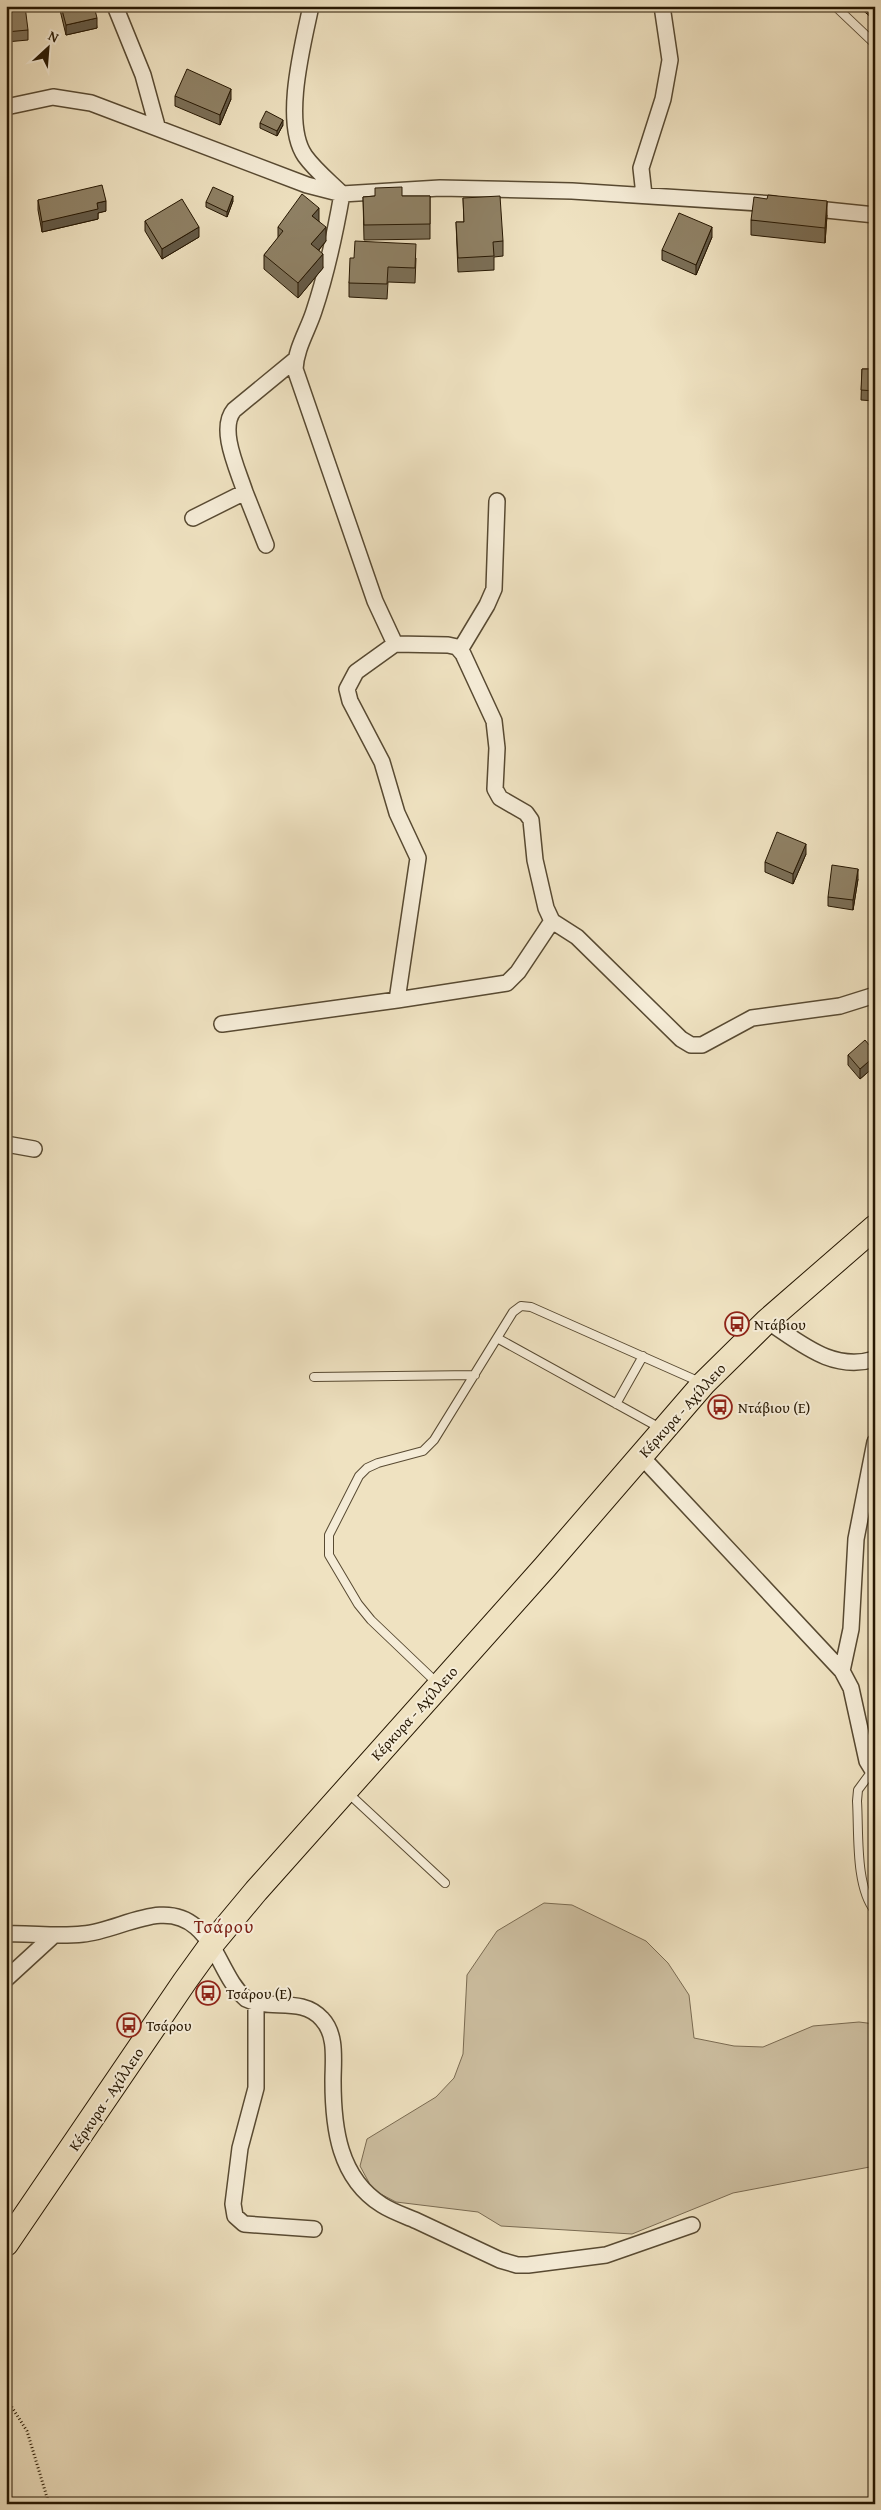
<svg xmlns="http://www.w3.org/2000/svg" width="881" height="2510" viewBox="0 0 881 2510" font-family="'Gentium Book Plus',serif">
	<rect width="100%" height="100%" fill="#efe2c1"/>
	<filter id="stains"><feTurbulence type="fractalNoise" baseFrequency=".004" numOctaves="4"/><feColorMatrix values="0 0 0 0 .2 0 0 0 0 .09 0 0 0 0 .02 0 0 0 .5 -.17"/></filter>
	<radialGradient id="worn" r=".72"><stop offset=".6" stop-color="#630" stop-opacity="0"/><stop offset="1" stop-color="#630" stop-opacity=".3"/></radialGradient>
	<path fill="#cdbfa1" stroke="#7a6b52" d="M544,1903L572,1905L646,1941L668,1963L689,1995L694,2038L734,2046L763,2047L813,2026L859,2022L875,2024V2166L733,2193L632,2234L501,2226L478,2212L396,2202L373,2190L360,2166L367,2139L436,2097L454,2078L463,2054L467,1975L497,1931Z"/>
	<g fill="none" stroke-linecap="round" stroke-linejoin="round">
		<g stroke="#584a32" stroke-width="10">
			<path id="lane" d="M835,6L875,44
				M497,1338L662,1429
				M314,1377L475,1375
				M616,1404L643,1356
				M437,1683L371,1620L358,1604L329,1555V1535L359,1476L367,1468L378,1463L423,1451L434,1440L513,1312L521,1306L531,1307L700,1382
				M872,1771L858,1790L857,1801C859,1832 855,1887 875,1911
				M347,1792L445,1883"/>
		</g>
		<g stroke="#584a32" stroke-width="18">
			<path id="street" d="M115,6L143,75L157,126
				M311,6C303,44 282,123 305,156C315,170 330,182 342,194C335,234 327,272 314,311C308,330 296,348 295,369L375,601L395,644L448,645L457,647L463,654L494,721L497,748L495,789L500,798L526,813L531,820L535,860L546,908L552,921L577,937L681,1039L691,1045H702L752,1018L840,1006L875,995
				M6,107L53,97L91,103L307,185L342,194L440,188L572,191L774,204
				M644,195L641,168L663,99L670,60L662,6
				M807,208L875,215
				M245,492L266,545
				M193,518L245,492C238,470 218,429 234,410L296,359
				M395,644L356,672L347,689L350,701L382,762L397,813L418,858L397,1000L507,983L518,972L552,921
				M460,650L487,605L494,589L497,501
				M222,1024L397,1000
				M6,1144L34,1149
				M767,1321C801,1343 832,1372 875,1359
				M640,1455L842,1671L851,1688L867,1761L875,1774
				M842,1671L851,1629L856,1539L875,1442
				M6,1934C32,1933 57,1937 83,1934C120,1931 163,1898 196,1927C219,1947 224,1980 246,1999C270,2011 302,1996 322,2019C337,2035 333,2060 333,2081C333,2128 339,2178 382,2205C393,2212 406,2216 417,2221C445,2234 472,2247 500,2260L517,2265H528L606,2255L692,2225
				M6,1979L54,1935
				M256,2002V2088L240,2148L233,2204L235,2216L244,2224L314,2229"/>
		</g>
		<g stroke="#261702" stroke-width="26">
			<path id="primary" d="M6,2244L185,1981L211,1945L256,1891L545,1567L704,1383L767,1321L875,1227"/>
		</g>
		<path stroke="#261702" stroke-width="3" stroke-dasharray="1 2.5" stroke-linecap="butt" d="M6,2398L27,2431L49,2504"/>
		<use href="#lane" stroke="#f5ecd7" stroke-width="8"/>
		<use href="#street" stroke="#f5ecd7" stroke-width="15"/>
		<use href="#primary" stroke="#efe2c1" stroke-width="24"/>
	</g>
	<path fill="#7b6f57" stroke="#261702" d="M6,6L28,30V40L6,42Z
		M59,6H94L97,28L66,35Z
		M858,6H875V21Z
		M175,96L231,99L220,125L175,106Z
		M260,123L283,125L277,136L260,128Z
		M375,196H430V239L364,240L363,197Z
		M463,198L503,241V256L494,257V270L458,272L456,222H464Z
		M38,200L106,211L98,213V219L42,232L38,210Z
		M233,201L227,217L206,207V202Z
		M827,215L825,243L751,235V220Z
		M145,221L199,237L162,259L145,231Z
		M319,221L326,241L319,250L323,268L298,298L264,269V255L278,238V227Z
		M712,237L696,275L662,260V250Z
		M875,242V279H870V269Z
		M354,258H416L415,283L388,282L387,299L349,297V283Z
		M862,369H875V401L861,400Z
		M806,854L793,884L765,872V862Z
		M858,879L853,910L828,906V897Z
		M875,1052V1066L860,1079L848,1065V1055Z"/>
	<path fill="#645a47" stroke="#261702" d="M97,18V28L66,35V25Z
		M231,89V99L220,125V115Z
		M283,120V125L277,136V131Z
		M233,196V201L227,217V212Z
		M106,201V211L98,213V219L42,232V222L97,203Z
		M827,201V215L825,243V228Z
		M319,208V222L312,216Z
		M199,227V237L162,259V249Z
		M326,227V241L311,259V244Z
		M712,227V237L696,275V265Z
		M323,254V268L298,298V283Z
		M806,844V854L793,884V874Z
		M858,869V879L853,910V900Z
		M875,1056V1066L860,1079V1069Z"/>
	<path fill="#8f8165" stroke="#261702" d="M6,6H25L28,30L6,32Z
		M61,6H94L97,18L66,25Z
		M187,69L231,89L220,115L175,96Z
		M266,111L283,120L277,131L260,123Z
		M102,185L106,201L97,203L98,209L42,222L38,200Z
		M213,187L233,196L227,212L206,202Z
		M402,187V196H430V224L364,225L363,197L375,196V188Z
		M302,194L319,208L312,216L326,227L311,244L323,254L298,283L264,255L283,231L278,227Z
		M768,195L827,201L825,228L751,220L754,197L767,199Z
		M500,196L503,241L493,242L494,256L458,258L456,222H464L463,198Z
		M182,199L199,227L162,249L145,221Z
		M679,213L712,227L696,265L662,250Z
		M355,241L416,244L415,268L388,267L387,284L349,283L350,258H354Z
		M873,242H875V270L870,269Z
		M862,369H875V391L861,390Z
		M777,832L806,844L793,874L765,862Z
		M832,865L858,869L853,900L828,897Z
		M865,1040L875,1052V1056L860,1069L848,1055Z"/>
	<defs>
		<g id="bus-ring" transform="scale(1.25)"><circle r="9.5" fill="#f5ecd7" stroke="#8f2418" stroke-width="1.5"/><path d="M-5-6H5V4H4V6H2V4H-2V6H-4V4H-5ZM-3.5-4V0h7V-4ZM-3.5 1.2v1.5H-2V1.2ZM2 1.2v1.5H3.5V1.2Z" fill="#8f2418"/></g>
	</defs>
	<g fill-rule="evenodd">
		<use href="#bus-ring" x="737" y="1324"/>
		<use href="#bus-ring" x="720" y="1407"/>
		<use href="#bus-ring" x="208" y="1993"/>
		<use href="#bus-ring" x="129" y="2025"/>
	</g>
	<g text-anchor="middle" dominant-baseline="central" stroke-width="4" stroke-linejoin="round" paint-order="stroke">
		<g font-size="15" fill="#261702" stroke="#f5ecd7" text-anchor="start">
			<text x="754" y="1324">Ντάβιου</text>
			<text x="738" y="1407">Ντάβιου (E)</text>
			<text x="226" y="1993">Τσάρου (E)</text>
			<text x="146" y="2025">Τσάρου</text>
		</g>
		<g font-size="15" fill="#261702" stroke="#f5ecd7">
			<text transform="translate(682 1410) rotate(-48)">Κέρκυρα - Αχίλλειο</text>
			<text transform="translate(414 1713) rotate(-48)">Κέρκυρα - Αχίλλειο</text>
			<text transform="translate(106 2099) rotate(-56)">Κέρκυρα - Αχίλλειο</text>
		</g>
		<g font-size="18" letter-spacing="1" fill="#7a1f14" stroke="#f5ecd7">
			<text x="224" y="1926">Τσάρου</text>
		</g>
	</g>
	<rect width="881" height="2510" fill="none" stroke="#efe2c1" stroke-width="25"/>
	<rect x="8" y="8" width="866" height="2495" fill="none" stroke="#261702" stroke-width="2.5"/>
	<rect x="12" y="12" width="856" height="2485" fill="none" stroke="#261702"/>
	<g transform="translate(48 48) rotate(26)" stroke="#f5ecd7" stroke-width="4" paint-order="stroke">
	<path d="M0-4L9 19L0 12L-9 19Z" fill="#261702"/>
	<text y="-8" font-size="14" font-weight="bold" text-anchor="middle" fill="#261702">N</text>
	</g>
	<rect width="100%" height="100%" filter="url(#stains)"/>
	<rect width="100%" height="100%" fill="url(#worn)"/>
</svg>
